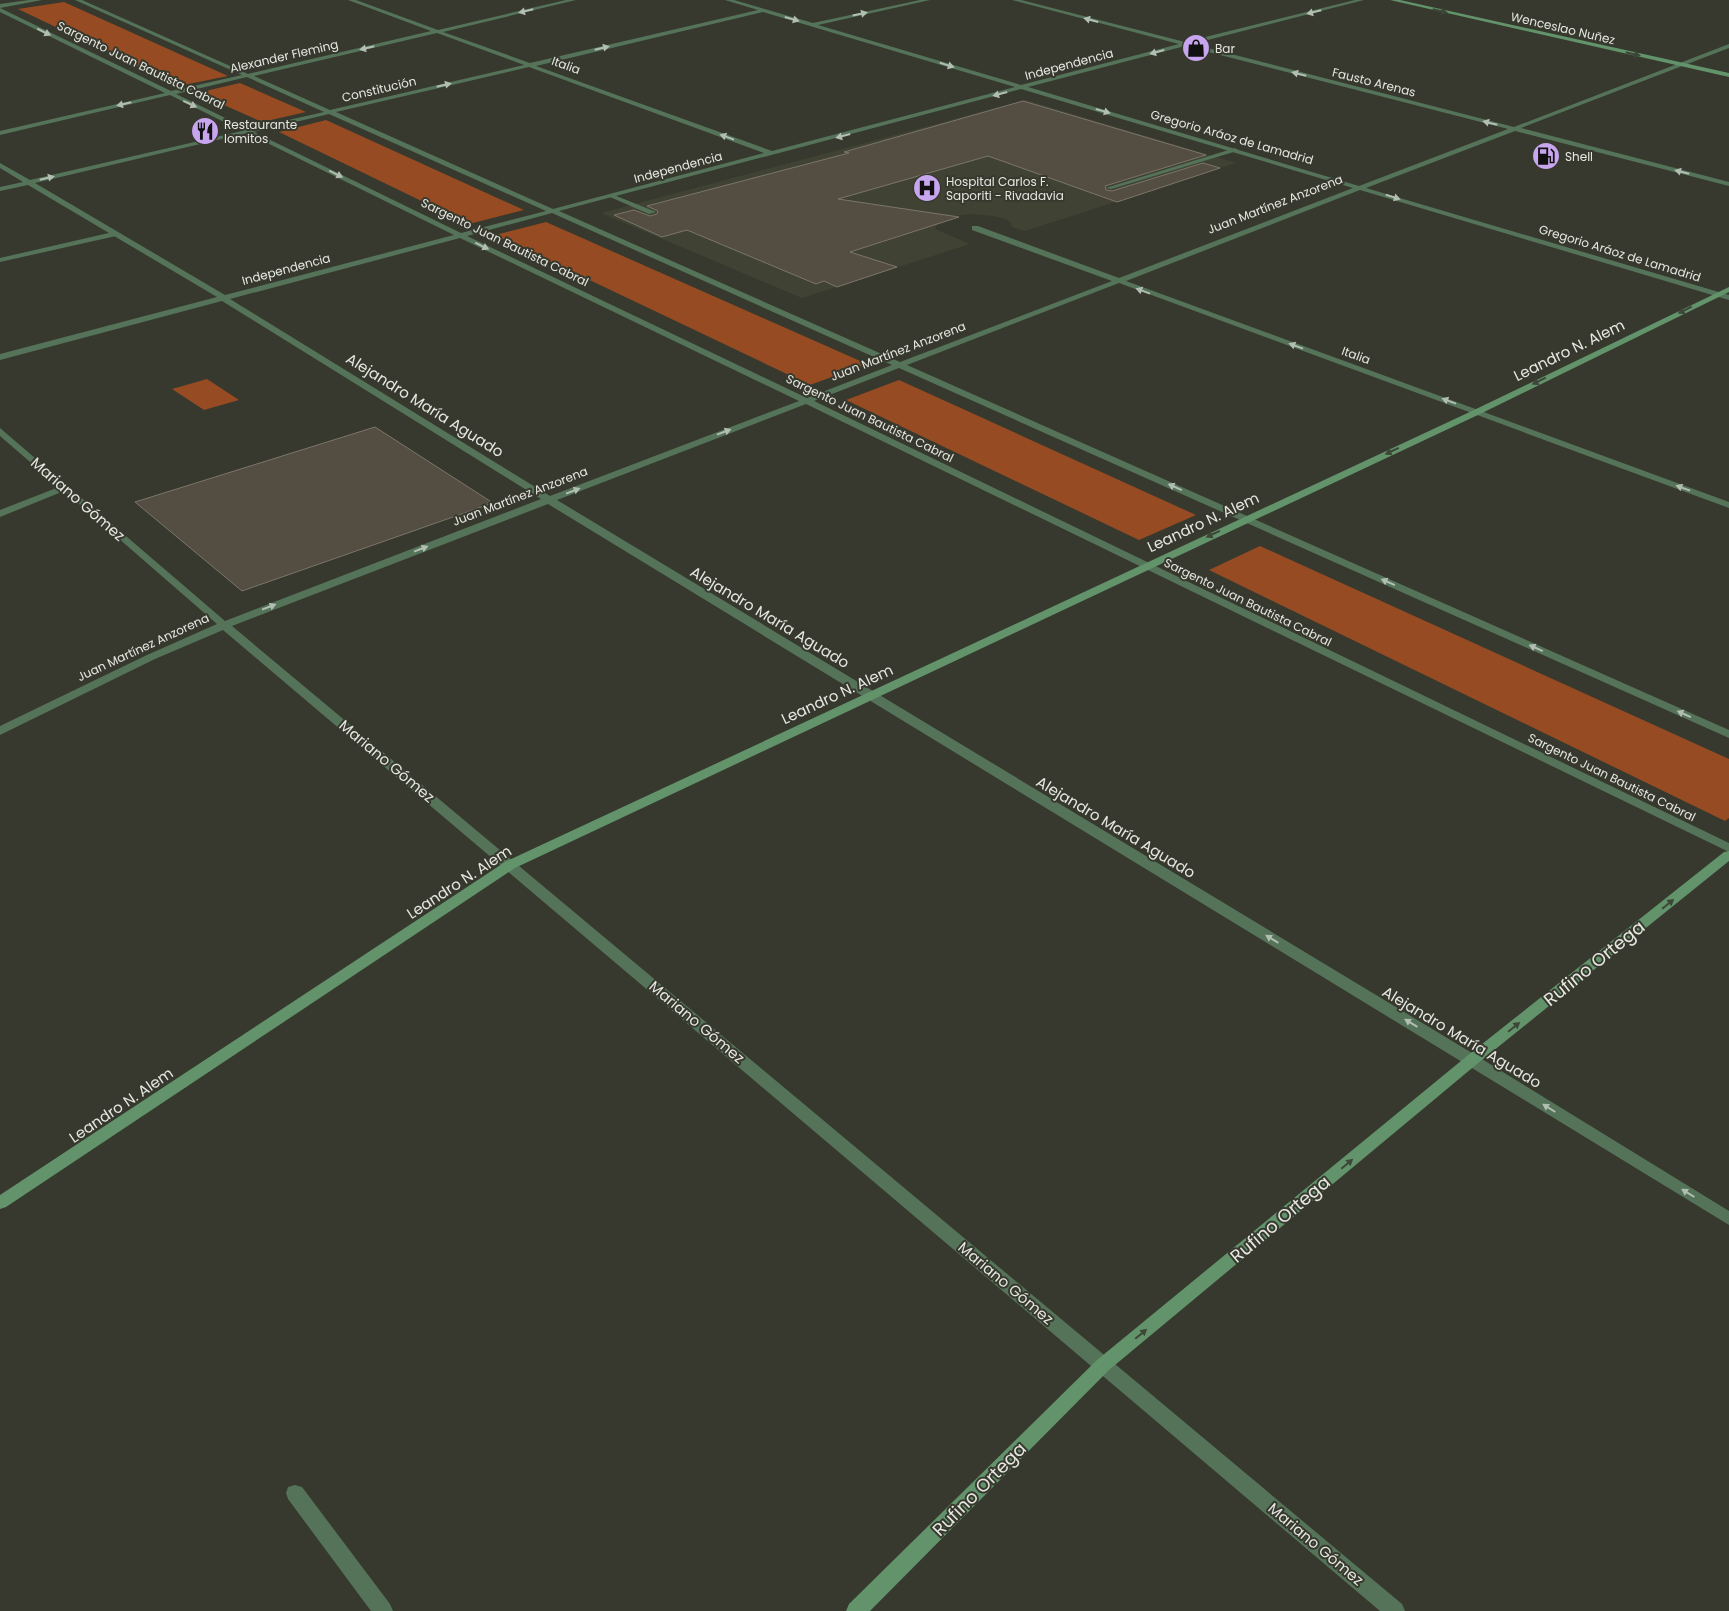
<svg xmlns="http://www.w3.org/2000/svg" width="1729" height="1611" viewBox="0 0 1729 1611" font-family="Poppins,sans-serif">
	<rect width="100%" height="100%" fill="#37392e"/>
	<path fill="#404333" d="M1026,100L1236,163L1025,231L1012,227L1010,222L1006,219L993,216L972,214L954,216L939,222L935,229L970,244L802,298L601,213Z"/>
	<path fill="#964b22" d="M64,2L228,76L179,86L18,9Z
		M240,83L306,112L262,122L197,93Z
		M326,120L524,210L469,224L279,132Z
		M546,222L867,364L810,385L495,235Z
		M207,379L239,400L204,410L172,389Z
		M899,380L1196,515L1139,540L846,400Z
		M1260,546L1729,759V818L1725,821L1209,570Z"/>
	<path fill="#534d42" stroke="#7c756a" d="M1023,101L1206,155L1105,186L1106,190L1112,191L1203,163L1220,168L1117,202L988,156L838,199L959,217L850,252L897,267L837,287L824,281L816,284L687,230L662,237L614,215L634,210L650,216L657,214L658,211L647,206L849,153L844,152Z
		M375,427L493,503L242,591L135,502Z"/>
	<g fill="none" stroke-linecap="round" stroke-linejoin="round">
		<path fill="#547359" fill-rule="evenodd" d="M1235,148L1238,150L1237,151L1111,189L1106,188Z
			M610,195H614L656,212L649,214L610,197Z
			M113,232H116V236L0,262V258Z"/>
		<path fill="#547359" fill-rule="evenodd" d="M29,0H42L0,8V4Z
			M75,0H82L248,74L431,31L348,0H356L438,30L566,0H576L443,32L530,63L758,10L725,0H734L813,23L920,0H930L818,25L1021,85L1179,44L1012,0H1021L1185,42L1355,0H1364L1192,44L1514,127L1729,44V48L1521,128L1729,182V186L1515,131L1366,188L1729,295V300L1360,190L1126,281L1729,502V508L1119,283L907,365L1729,730V738L899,368L814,401L1729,843V852L806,404L557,500L1477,1056L1729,1211V1225L548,504L232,626L1402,1604L1405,1611H1380L223,630L155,659L0,735V726L147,655L217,624L64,491L0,517V510L59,487L0,436V428L225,621L541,499L222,301L0,360V354L217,297L28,185L0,191V187L23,182L0,168V163L30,180L242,131L170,95L0,135V131L165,93L0,12V8L171,91L242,75ZM763,12L1015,87L772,151L536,66ZM437,33L524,65L330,110L254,76ZM1185,46L1508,129L1359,186L1028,87ZM529,67L764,153L553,209L336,112ZM247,77L324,112L248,129L176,94ZM1021,89L1353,188L1119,278L978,226H972V230L1112,281L900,362L559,211ZM329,114L546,211L461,233L254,132ZM247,133L454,235L225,295L35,183ZM552,213L892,365L807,398L467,236ZM460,238L799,401L550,496L230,299Z
			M295,1485L302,1487L390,1604L393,1611H371L288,1499L286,1493L288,1487Z"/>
		<path fill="#62936b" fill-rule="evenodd" d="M1390,0H1400L1729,73V77Z
			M1729,287V292L1480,414L515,868L6,1207L0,1209V1195L505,862L1474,410Z
			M1729,851V861L1477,1064L1109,1370L870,1611H846L849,1604L1097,1360L1467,1056L1724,852Z"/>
	</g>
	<defs><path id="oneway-solid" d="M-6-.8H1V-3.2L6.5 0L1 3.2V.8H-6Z" transform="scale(1.25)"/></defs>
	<g fill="#b2beb1">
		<use href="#oneway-solid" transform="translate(526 11) rotate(167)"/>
		<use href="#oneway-solid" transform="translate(1314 12) rotate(166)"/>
		<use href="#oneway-solid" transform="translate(860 14) rotate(-12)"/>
		<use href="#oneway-solid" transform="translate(792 19) rotate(16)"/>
		<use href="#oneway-solid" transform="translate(1091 20) rotate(-165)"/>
		<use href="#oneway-solid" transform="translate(44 32) rotate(26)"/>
		<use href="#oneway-solid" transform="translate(367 48) rotate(167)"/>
		<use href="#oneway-solid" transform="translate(602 48) rotate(-13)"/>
		<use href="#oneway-solid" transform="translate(1157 52) rotate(165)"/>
		<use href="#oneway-solid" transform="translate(947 65) rotate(17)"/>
		<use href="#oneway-solid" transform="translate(1299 74) rotate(-166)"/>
		<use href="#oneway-solid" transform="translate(444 85) rotate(-13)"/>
		<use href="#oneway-solid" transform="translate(1000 94) rotate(165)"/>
		<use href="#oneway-solid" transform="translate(124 104) rotate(167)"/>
		<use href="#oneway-solid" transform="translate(190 104) rotate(25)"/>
		<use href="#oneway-solid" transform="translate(1103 111) rotate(16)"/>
		<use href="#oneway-solid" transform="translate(1490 123) rotate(-166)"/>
		<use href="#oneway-solid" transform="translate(843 136) rotate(165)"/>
		<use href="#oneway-solid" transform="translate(727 137) rotate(-160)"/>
		<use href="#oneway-solid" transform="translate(1682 172) rotate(-166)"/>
		<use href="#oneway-solid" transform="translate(336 174) rotate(26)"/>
		<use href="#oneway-solid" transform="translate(47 178) rotate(-13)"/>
		<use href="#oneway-solid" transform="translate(1393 197) rotate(17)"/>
		<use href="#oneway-solid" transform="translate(482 246) rotate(26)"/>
		<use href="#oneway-solid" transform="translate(1143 291) rotate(-160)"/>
		<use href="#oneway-solid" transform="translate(1296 346) rotate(-160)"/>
		<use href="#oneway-solid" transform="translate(1449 401) rotate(-160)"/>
		<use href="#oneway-solid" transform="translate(724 432) rotate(-21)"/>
		<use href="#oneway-solid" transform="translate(1175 487) rotate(-156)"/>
		<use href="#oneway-solid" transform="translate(1683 488) rotate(-160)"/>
		<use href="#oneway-solid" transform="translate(573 491) rotate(-21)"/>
		<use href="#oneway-solid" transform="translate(421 549) rotate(-21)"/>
		<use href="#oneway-solid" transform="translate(1388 582) rotate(-156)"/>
		<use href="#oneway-solid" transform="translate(269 607) rotate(-21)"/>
		<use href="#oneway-solid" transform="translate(1536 648) rotate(-156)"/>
		<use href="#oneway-solid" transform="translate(1684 714) rotate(-156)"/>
		<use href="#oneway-solid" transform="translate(1272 939) rotate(-149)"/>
		<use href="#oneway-solid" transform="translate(1411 1023) rotate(-149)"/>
		<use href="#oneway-solid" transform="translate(1549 1108) rotate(-148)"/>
		<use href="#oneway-solid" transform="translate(1688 1193) rotate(-148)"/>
	</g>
	<g fill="#3d4637">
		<use href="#oneway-solid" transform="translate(1440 11) rotate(13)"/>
		<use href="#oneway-solid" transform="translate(1633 54) rotate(13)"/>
		<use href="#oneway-solid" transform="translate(1685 310) rotate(154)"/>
		<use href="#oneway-solid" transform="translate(1539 381) rotate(154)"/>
		<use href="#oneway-solid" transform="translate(1392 451) rotate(155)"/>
		<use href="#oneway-solid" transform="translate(1213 534) rotate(155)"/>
		<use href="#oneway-solid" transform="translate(1668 904) rotate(-39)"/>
		<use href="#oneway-solid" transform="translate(1514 1027) rotate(-39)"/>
		<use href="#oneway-solid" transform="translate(1347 1164) rotate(-40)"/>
		<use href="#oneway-solid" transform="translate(1141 1334) rotate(-40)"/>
	</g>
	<defs>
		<g id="shop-disc" transform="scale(1.4375)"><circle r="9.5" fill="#c7a6ef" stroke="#37392e"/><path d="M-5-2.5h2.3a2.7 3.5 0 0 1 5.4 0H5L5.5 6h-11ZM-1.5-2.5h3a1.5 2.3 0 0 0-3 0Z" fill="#111"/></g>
		<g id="restaurant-disc" transform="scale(1.4375)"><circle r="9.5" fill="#c7a6ef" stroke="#37392e"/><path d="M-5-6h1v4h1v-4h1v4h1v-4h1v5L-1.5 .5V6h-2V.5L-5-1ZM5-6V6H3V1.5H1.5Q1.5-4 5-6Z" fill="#111"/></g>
		<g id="fuel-disc" transform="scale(1.4375)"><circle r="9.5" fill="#c7a6ef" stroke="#37392e"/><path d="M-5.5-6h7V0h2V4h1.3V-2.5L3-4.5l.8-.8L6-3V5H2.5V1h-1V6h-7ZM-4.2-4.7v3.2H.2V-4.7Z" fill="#111"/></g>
		<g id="hospital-disc" transform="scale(1.4375)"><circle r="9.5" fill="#c7a6ef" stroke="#37392e"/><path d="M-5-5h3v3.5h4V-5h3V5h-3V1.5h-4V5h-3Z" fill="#111"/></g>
	</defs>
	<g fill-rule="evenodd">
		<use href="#shop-disc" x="1196" y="48"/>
		<use href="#restaurant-disc" x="205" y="131"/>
		<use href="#fuel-disc" x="1546" y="156"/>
		<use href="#hospital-disc" x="927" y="188"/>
	</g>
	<g text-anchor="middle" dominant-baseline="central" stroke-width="4" stroke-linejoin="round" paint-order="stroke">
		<g font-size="12" fill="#e5e7e0" stroke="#37392e">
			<text transform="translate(1563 28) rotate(13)">Wenceslao Nuñez</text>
			<text transform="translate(284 56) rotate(-13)">Alexander Fleming</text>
			<text transform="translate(1069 64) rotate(-15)">Independencia</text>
			<text transform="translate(141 65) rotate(26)">Sargento Juan Bautista Cabral</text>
			<text transform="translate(566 65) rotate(20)">Italia</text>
			<text transform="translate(1374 82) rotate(14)">Fausto Arenas</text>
			<text transform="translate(379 89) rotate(-13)">Constitución</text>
			<text transform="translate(1232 137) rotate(16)">Gregorio Aráoz de Lamadrid</text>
			<text transform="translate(678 167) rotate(-15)">Independencia</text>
			<text transform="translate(1275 204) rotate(-21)">Juan Martínez Anzorena</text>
			<text transform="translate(505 242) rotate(26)">Sargento Juan Bautista Cabral</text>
			<text transform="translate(1620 253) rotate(17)">Gregorio Aráoz de Lamadrid</text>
			<text transform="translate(286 269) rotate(-15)">Independencia</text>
			<text transform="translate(898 351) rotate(-21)">Juan Martínez Anzorena</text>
			<text transform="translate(1356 355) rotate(20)">Italia</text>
			<text transform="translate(870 418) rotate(26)">Sargento Juan Bautista Cabral</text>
			<text transform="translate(520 496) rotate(-21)">Juan Martínez Anzorena</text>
			<text transform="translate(1248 602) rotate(26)">Sargento Juan Bautista Cabral</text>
			<text transform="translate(143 647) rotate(-25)">Juan Martínez Anzorena</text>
			<text transform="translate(1612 777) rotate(26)">Sargento Juan Bautista Cabral</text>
		</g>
		<g font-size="12" fill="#e5e7e0" stroke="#37392e" text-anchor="start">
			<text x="1215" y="48">Bar</text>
			<text x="224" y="124">Restaurante<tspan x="224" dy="14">lomitos</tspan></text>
			<text x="1565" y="156">Shell</text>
			<text x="946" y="181">Hospital Carlos F.<tspan x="946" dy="14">Saporiti - Rivadavia</tspan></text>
		</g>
		<g font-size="15" fill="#e5e7e0" stroke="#37392e">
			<text transform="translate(1569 350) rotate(-26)">Leandro N. Alem</text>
			<text transform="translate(425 405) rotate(32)">Alejandro María Aguado</text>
			<text transform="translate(78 499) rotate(41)">Mariano Gómez</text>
			<text transform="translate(1203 522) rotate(-25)">Leandro N. Alem</text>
			<text transform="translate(770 617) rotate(31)">Alejandro María Aguado</text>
			<text transform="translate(837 694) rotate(-25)">Leandro N. Alem</text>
			<text transform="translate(387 761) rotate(40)">Mariano Gómez</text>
			<text transform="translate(1116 827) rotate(31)">Alejandro María Aguado</text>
			<text transform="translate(459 882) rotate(-33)">Leandro N. Alem</text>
			<text transform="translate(697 1022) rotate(40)">Mariano Gómez</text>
			<text transform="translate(1462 1037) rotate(31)">Alejandro María Aguado</text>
			<text transform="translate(121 1105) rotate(-34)">Leandro N. Alem</text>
			<text transform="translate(1006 1283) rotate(40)">Mariano Gómez</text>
			<text transform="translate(1316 1544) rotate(40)">Mariano Gómez</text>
		</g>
		<g font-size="18" fill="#e5e7e0" stroke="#37392e">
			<text transform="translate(1594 963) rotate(-39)">Rufino Ortega</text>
			<text transform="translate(1280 1219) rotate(-40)">Rufino Ortega</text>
			<text transform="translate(979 1489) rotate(-45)">Rufino Ortega</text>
		</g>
	</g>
</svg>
